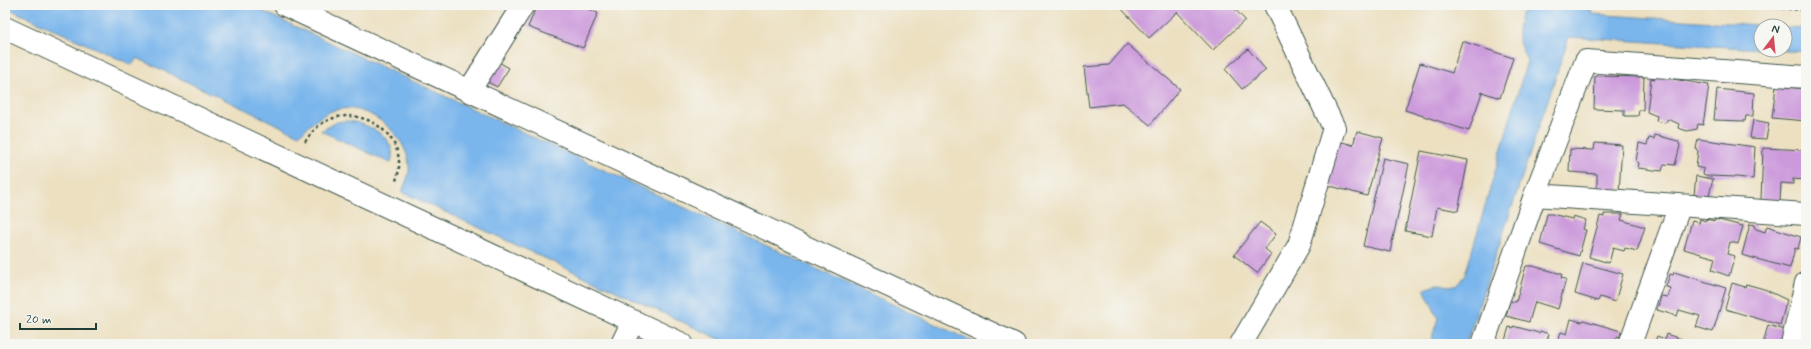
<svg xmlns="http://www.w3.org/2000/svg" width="1811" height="349" viewBox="0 0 1811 349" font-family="Mynerve,sans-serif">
	<rect width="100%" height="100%" fill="#f6f6f2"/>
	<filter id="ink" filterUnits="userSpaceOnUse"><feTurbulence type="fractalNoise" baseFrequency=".025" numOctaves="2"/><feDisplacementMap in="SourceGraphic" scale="8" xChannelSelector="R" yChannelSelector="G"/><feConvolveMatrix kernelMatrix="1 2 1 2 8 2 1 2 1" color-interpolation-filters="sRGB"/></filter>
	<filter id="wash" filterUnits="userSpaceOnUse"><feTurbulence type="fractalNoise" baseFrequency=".012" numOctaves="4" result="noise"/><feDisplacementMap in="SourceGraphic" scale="16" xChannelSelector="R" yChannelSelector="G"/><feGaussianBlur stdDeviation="0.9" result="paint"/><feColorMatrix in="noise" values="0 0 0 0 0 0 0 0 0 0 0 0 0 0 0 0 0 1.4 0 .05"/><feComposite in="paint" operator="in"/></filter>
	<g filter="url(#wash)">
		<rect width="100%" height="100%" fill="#ece0c1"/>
		<path fill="#7ab6ec" stroke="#4c7a90" d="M5,5H249L978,344H730L402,192C404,186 408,178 409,172C412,139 372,104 340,109C324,111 311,124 299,135L137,58L132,65L5,7Z
			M1532,7L1592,9L1591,14L1774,26H1761V49L1569,37L1466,344H1430L1438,318L1424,289L1436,285L1456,286L1465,275L1527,61C1517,39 1516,37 1521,14Z
			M1785,27L1806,28V52L1769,50H1785Z
			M345,121C361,121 385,132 391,147C393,152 392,158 391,163L321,131L337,122Z"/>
		<g id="blocks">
			<path fill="#cc9adb" d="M537,5H577L598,13L583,48L528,27Z
				M1118,5H1231L1245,20L1213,50L1177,12L1149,38Z
				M1462,41L1513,58L1500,98L1482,92L1469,131L1405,110L1420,63L1452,73Z
				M1127,44L1180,89L1150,125L1123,103L1089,107L1084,67L1109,65Z
				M1248,49L1266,70L1242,89L1225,69Z
				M490,57L509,68L497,87L478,77Z
				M1595,76L1644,77L1643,110H1639L1638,116H1624V110L1594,109Z
				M1655,76L1709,85L1703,125L1698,124L1697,129L1687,131L1678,128L1679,124L1668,119L1665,123L1656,121L1657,116L1647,112L1651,78L1655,79Z
				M1776,86L1806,89V121L1772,118Z
				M1717,89L1754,93L1753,116H1746L1745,121L1714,120Z
				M1753,120L1769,123L1766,139L1750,138Z
				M1357,131L1383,138L1367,196L1323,184L1335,140L1353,145Z
				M1655,135L1678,141L1680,146L1675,165L1664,164L1662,171L1638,168L1639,163L1636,161L1639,143L1647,145L1649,138L1654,139Z
				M1698,139L1755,147L1753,179L1737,177L1709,176L1703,174L1704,169L1696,167L1698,151L1696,149Z
				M1595,143L1622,145L1619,192L1597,191V174L1569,172L1570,149L1594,150Z
				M1763,148L1806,150V180L1793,179V184L1781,183L1780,201L1761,200Z
				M1421,151L1468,160L1458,211L1437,207L1432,236L1405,231Z
				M1383,158L1409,164L1390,252L1363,246Z
				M1696,176L1713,179L1709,196L1694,195Z
				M1547,214H1552L1572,219L1573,216L1586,220L1583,229L1586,230L1579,256L1540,244Z
				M1604,214H1623L1621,220L1645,227L1637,251L1625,248L1624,251L1613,248L1609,263L1589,257L1600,216L1604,217Z
				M1700,219L1705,221L1706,219L1715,221V219L1743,226L1738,244L1730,242L1727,254L1735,256L1729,276L1712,270L1715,258L1684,249L1692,221L1699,223Z
				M1260,222L1276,234L1265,249L1271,254L1257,273L1234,255Z
				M1750,224L1755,225L1754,227L1756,229L1765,232L1767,226L1801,237L1798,249L1795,248L1790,268L1742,255Z
				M1583,263L1623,274L1615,302L1600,297L1598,301L1575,294Z
				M1526,266H1533L1562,274L1561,278L1566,279L1558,309L1535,302L1529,322L1506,316L1510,301L1516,302Z
				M1674,272L1726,288L1713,332L1696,327L1700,316L1679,310L1677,316L1657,310L1661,296L1668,297L1671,288L1666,287L1670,274L1673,275Z
				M1732,283L1745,287L1746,284L1764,289L1787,300L1780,325L1725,309Z
				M1571,319L1582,322L1583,320L1621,331L1620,337L1618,336L1612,344H1557L1561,332L1567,334Z
				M1768,325L1785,330L1781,344H1763Z
				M1513,326L1539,333L1540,331L1549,334L1546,344H1504L1509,327L1513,328Z
				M1666,334L1696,344H1654L1657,336L1665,339Z"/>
		</g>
	</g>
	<g filter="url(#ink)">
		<use href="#blocks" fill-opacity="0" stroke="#3e5549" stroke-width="1"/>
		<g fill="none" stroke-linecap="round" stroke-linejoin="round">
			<g stroke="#3e5549" stroke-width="24">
				<path id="minor" d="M285,5L1014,344
					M5,28L682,344
					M469,91L523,5
					M1535,195L1806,214
					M622,344L633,321
					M1241,344L1299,245L1334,128L1275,5
					M1483,344L1535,195L1586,61L1806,77
					M1630,344L1680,205
					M1792,344L1806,283"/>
			</g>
			<path stroke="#3e5549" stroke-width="2.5" stroke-dasharray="3 3" stroke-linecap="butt" d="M1734,5L1806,10
				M305,142C338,86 418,130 395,183"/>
			<use href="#minor" stroke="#fff" stroke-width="22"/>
		</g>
	</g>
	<rect width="1811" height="349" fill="none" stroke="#f6f6f2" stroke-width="20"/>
	<g transform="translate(1773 38) rotate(16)"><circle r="19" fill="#f6f6f2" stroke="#a0aca6"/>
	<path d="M0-3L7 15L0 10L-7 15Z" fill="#d1495b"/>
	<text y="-6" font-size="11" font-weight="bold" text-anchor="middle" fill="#1f3d34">N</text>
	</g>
	<path d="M20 323v6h76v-6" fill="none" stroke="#1f3d34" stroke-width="2"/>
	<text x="26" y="323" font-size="12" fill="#1f3d34" stroke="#f6f6f2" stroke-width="3" paint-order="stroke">20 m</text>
</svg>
